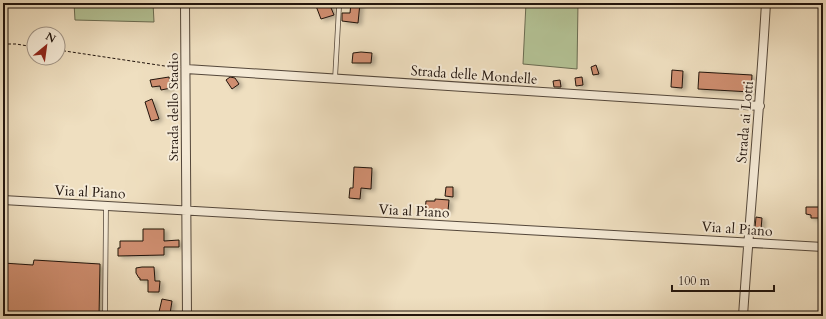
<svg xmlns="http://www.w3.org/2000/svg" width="826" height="319" viewBox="0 0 826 319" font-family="Cardo,serif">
	<defs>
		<filter id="shadow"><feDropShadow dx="3.5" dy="2" stdDeviation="2" flood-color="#0004"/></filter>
	</defs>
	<rect width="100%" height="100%" fill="#efdfc0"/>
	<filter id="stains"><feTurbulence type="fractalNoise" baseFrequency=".005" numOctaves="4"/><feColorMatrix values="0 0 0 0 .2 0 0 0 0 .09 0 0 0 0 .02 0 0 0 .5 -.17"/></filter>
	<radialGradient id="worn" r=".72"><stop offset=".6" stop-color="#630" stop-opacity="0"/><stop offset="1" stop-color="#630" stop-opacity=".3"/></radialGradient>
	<path fill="#b4c396" stroke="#6a6c52" d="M74,3H153L154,22L75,20Z
		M526,3H578L577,69L523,64Z"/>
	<path fill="#cf8e6f" stroke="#21140d" filter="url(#shadow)" d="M324,3H329L334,15L321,19L316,6Z
		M351,3H360L358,23L342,21V13H350Z
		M361,52L372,53L371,63H352L353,53Z
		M596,65L599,74L593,75L591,67Z
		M672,70L683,71L682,88L671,87Z
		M699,72L752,75L751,92L698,89Z
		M169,77L171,88L161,90L160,86L152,87L150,80Z
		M230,77L235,78L239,84L232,89L226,80Z
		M582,77L583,85L576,86L575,78Z
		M560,80L561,87H554L553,81Z
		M152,99L159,119L151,121L145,102Z
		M354,167L372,168L371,189L361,188L360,199L349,198L350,188H353Z
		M446,187H453V197L445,196Z
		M435,199L449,200L448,211L435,210L434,213L425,212L426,201H435Z
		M806,207H821L819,218H811V215L806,214Z
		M756,217L762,218L761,229L755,228Z
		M143,229H164V241L179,240V247H164V255L118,256V248H120V241H143Z
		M34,260L100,264L99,316H64L23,314V316L3,315V263L33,265Z
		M142,267H154L155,281H160L159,292H148V280H140V278H139L136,273V268Z
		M162,299L172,301L170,314L159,312Z"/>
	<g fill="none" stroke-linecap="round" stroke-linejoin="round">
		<g stroke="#54473a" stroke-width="5.5">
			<path id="lane" d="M335,79L339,7
				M105,316L106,206"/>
		</g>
		<g stroke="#54473a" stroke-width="10">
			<path id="street" d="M185,3L187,316
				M186,69L760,106
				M3,200L823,247
				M743,316C750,212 760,107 766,3"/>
		</g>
		<path stroke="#21140d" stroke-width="1" stroke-dasharray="3 2" stroke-linecap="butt" d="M3,44H16L34,47
			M58,50L178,68"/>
		<use href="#lane" stroke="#f5ead6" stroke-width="4"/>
		<use href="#street" stroke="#f5ead6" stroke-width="8"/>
	</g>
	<g text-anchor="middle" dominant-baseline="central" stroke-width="4" stroke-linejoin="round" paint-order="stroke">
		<g font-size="14" fill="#21140d" stroke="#f5ead6">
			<text transform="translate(474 75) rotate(4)">Strada delle Mondelle</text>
			<text transform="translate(173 107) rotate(-90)">Strada dello Stadio</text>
			<text transform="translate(745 122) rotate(-85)">Strada ai Lotti</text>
			<text transform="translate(90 192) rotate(3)">Via al Piano</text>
			<text transform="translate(414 211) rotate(3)">Via al Piano</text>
			<text transform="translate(737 229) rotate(4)">Via al Piano</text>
		</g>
	</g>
	<rect width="826" height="319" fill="none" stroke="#efdfc0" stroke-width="16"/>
	<rect x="4" y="4" width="818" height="311" fill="none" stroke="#21140d" stroke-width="2"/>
	<rect x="8" y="8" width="810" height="303" fill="none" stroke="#21140d"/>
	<g transform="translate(46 46) rotate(29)"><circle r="19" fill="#f5ead6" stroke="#a09486"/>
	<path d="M0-3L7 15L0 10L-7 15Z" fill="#8f2418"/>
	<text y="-6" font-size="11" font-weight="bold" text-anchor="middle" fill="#21140d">N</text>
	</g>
	<path d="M672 285v6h102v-6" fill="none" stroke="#21140d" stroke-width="2"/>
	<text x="678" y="285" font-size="12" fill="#21140d" stroke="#f5ead6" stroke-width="3" paint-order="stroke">100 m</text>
	<rect width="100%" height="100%" filter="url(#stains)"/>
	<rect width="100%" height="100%" fill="url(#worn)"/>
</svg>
